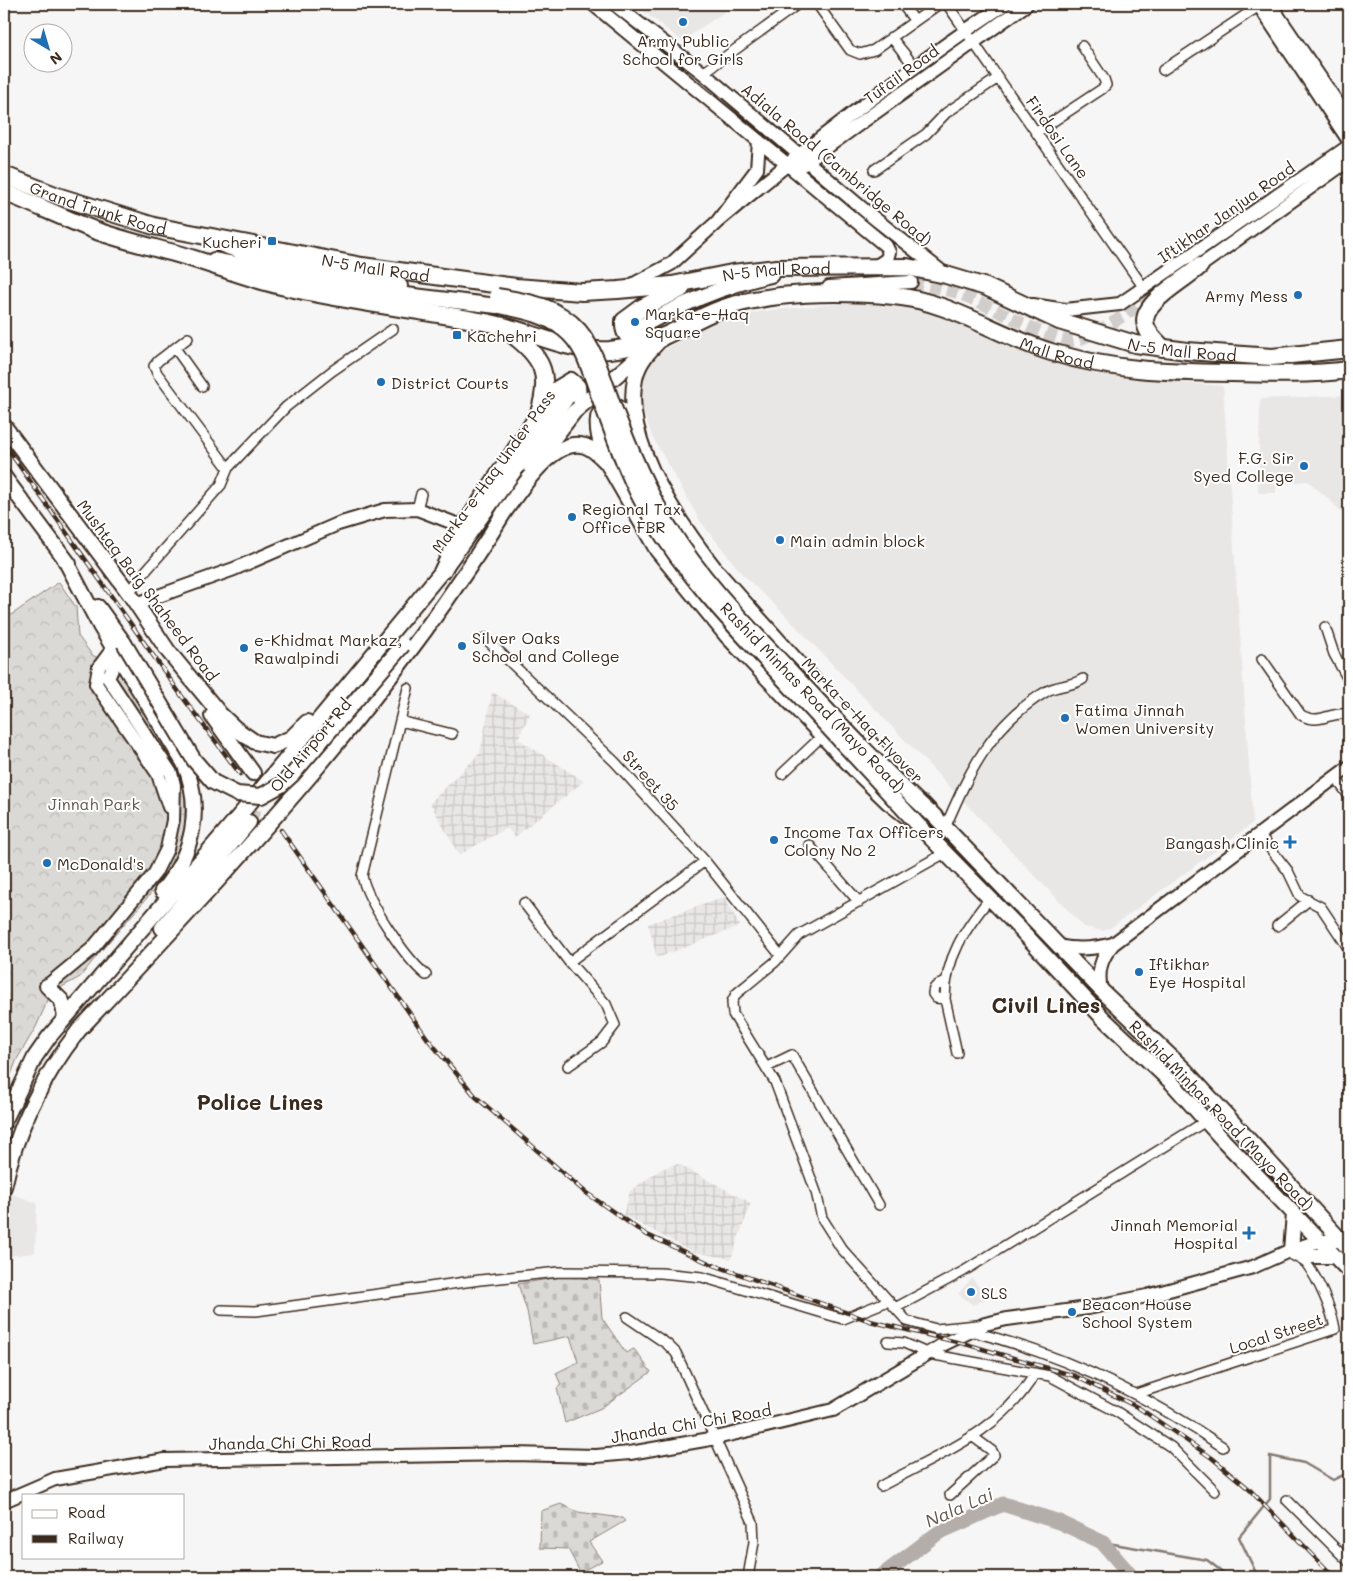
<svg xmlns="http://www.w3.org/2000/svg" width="1353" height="1581" viewBox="0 0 1353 1581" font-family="Mali,sans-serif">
	<defs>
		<pattern id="industrial-grid" width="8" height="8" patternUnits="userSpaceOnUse" patternTransform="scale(1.25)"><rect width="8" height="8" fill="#e9e7e6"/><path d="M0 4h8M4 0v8" fill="none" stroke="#c9c6c5"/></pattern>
		<pattern id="forest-crowns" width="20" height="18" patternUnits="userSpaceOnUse" patternTransform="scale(1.25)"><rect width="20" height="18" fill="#dbd9d6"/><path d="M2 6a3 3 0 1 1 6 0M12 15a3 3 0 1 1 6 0" fill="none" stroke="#bdbab7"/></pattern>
		<pattern id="cemetery-stones" width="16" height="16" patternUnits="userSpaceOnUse" patternTransform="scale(1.25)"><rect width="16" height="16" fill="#dbd9d6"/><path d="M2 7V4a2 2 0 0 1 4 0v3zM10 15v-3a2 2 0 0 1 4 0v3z" fill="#bdbab7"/></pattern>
	</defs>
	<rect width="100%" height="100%" fill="#f7f6f6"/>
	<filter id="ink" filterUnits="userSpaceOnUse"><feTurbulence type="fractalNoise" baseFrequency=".02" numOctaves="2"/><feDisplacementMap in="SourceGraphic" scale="10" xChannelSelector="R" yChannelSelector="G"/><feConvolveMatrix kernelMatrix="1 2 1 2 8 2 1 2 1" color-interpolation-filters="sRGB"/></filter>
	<g filter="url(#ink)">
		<path fill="#e9e7e6" d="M634,4H736L682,41Z
			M846,303L899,305L945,317L1030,354L1083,370L1140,379L1223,386L1253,823L1112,927L1103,931L1084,927L783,613L743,575L700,521L653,438L633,384L646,361L694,331L721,319L764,311Z
			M1349,395V522L1336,506L1308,481L1276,484V493H1258L1260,399Z
			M10,1193L37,1203L35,1253L8,1256Z
			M972,1278L987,1298L973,1305L958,1294Z"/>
		<path fill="url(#industrial-grid)" d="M492,692L530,714L518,739L584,781L515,837L507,828L459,855L430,803L480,753Z
			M724,897L740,926L657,958L648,924Z
			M678,1164L751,1203L731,1259L693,1252L623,1215L630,1191L661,1169Z"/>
		<path fill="url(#forest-crowns)" stroke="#8b827a" d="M59,582L76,607L78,636L92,655L118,668L177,757L185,779V833L173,868L100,952L80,977L51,993L36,1027L17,1059L4,1093V620Z"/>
		<path fill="url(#cemetery-stones)" stroke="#8b827a" d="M567,1276L599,1280L602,1318L626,1353L634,1349L651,1372L601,1408L565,1423L557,1388L561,1385L556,1373L578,1362L570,1336L533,1344L527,1311L518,1284Z
			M561,1504L578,1512L622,1518L625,1521L589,1542L602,1561L580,1572L568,1549L540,1548L541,1511Z"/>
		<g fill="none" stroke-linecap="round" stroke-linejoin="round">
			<path stroke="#847972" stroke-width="2.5" d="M1102,1542L1207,1560L1229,1577
				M1250,1577L1257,1575L1239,1537L1270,1499V1456L1304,1463L1333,1480L1349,1472"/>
			<path stroke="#b4aeaa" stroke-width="15" d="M880,1577L938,1533L1003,1504L1059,1522L1102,1542L1132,1577"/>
			<path stroke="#d1cdcb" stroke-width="12" stroke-dasharray="12 6" stroke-linecap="butt" d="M911,282C928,286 947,289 963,295C985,304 1055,342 1072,341C1092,339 1140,305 1158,293"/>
			<path stroke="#d1cdcb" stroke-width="14" stroke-dasharray="14 7" stroke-linecap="butt" d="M249,822C258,806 257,791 253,773"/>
			<g stroke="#3b2a1e" stroke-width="12">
				<path id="street" d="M817,4L850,50L860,54L874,50L939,4
					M902,4L915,21
					M947,4L1144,288
					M891,37L915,67
					M1163,70L1262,4
					M703,73L798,4
					M1037,132L1102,89L1106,85L1104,79L1082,46
					M874,170L926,134L946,113L998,78
					M188,338L158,361L154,366L157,373L228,468
					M175,348L202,386
					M417,509L421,494
					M129,593L144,573L221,485L228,468L286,407L332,371L393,329
					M1325,627L1334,654L1349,681
					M485,638L615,762L705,861L780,955
					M1262,659L1301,715C1321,726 1328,711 1349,714
					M408,688L362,876C368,902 405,958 426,975
					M400,721L452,734
					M782,774L822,736
					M1335,777L1349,796
					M945,828C969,772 991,724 1047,691C1058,685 1073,686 1083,679
					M1259,834L1288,871L1300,896L1321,907L1349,949
					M809,845L859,902
					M945,853L799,935L775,962L736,994L732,1002L733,1014L775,1082L816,1192L822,1218L841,1248L907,1321L936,1329L977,1325
					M524,903L569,962L606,1004L615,1025L602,1042L568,1066
					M1277,926L1309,900
					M569,962L705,861
					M945,983C938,984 933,986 933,994L936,998L945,999C945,958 965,929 990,898
					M945,999L957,1053
					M767,1067L792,1055L879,1205
					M895,1308L964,1271L1206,1121
					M221,1310L256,1311L480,1280L559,1272L661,1273L702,1277L843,1319L888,1301
					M627,1317L667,1344L676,1353L753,1522L754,1542L748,1577
					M970,1331C1062,1354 1145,1394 1223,1447
					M888,1342L904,1343L929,1354L1050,1376L1117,1412L1171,1447L1215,1491
					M1136,1394L1335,1329C1332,1310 1318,1279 1306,1263C1302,1260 1296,1257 1292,1255
					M881,1486C936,1456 1003,1431 1035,1373
					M950,1495L994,1455L992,1451L972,1436
					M1287,1500L1349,1562"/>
			</g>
			<g stroke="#3b2a1e" stroke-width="16">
				<path id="secondary" d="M593,4L886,246L889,252L887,259L875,267
					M614,4L703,73L869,214L946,275
					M1258,4L1349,141
					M1270,4L1349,120
					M802,165L1027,4
					M717,222C809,145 905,71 1005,4
					M1200,266L1349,160
					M630,286L671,264L717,222L757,169L759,141
					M829,287L911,282
					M1033,305L1065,310L1120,304L1349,146
					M136,604L234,569L338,524L385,510L417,509L464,527
					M114,647L99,667L96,684L158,774L169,807
					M1058,946C1077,950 1095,949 1113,944
					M47,986L92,949L155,873L167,849L173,820L174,785L171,773L108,678L115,663L124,662
					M1101,990C1097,971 1101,958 1113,944L1349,767
					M4,1501L55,1479L165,1460L513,1454L596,1456L630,1453L716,1438L833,1410L944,1344L985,1324L1007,1319L1088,1308L1147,1296L1253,1267L1291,1250L1319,1241H1343"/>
			</g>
			<g stroke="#3b2a1e" stroke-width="18">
				<path id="primary" d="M222,245C279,266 341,275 400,286
					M214,260L373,291L497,306
					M631,332C676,306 720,286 771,275
					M662,338C650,350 638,362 635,379C622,443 680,525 718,573L903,780
					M541,411L556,389L571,380L578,386L579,398
					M4,426L129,593L168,651L220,714L236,729L255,742L273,746L291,738L307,722
					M606,462C603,449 596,433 598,419C598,414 602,409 607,407C621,400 631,423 636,433
					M531,468L574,412L646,350
					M4,477L69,564
					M503,514C518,493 553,436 585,446C594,449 600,456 607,463L657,550L727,636L856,771L888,802L920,827L1021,930L1103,1018L1172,1083L1224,1141L1349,1271
					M64,558L100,626L184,763C203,808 194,853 162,891
					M98,607L124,643
					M212,716L253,773
					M923,804L1101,990L1185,1070L1349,1249
					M162,928L249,822
					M47,986L62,1001L65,1017
					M4,1122L35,1057L49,1037L249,804L443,570L571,392
					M4,1187C16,1130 43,1076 79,1030C231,868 393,697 508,506
					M1294,1249L1309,1256H1334
					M1291,1250L1294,1214"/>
			</g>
			<g stroke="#3b2a1e" stroke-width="20">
				<g id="highway">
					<path id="s1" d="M4,175L60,197L154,226L362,266L516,287L582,292L618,290L672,285L732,273L777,268L907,267L946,275L986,287L1059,321L1135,344L1187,351L1272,357L1349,349"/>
					<path id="s2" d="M4,192C34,204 64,218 94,230C122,240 152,247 181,255C215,265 247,278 281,286C352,303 424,310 495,324C533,332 570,353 610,350C628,348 648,343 664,336C683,328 701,316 721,309C770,291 841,291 894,296C950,301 998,336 1051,352C1115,371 1165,372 1231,373C1270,374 1310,375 1349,370"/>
					<path d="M647,338C633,340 623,339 624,321L643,307L681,289"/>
					<path d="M1163,348C1157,342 1148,334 1146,326C1138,304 1185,280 1200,266"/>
					<path d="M443,570L464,527L538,416C552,374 543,357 509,332"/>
				</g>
			</g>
			<use href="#street" stroke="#fff" stroke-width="9"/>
			<use href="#secondary" stroke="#fff" stroke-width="12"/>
			<use href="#primary" stroke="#fff" stroke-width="14"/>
			<use href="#highway" stroke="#fff" stroke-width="16"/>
			<g stroke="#3b2a1e" stroke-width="4.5">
				<path id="rail" d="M4,444L181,695L240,774
					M281,830L427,1038L476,1097L585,1192L645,1234L711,1264L870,1321L969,1345L1075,1376L1139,1408L1212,1458L1249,1489L1334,1577"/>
			</g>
			<use href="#rail" stroke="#fff" stroke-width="2.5" stroke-dasharray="8" stroke-linecap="butt"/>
			<g stroke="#3b2a1e" stroke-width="18" stroke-linecap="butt">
				<path id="primary-bridge" d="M497,296C528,301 557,305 579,330C599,354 605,386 617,415C632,454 649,492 670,528C701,578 743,621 784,664C831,714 878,765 929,812
					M500,306C523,311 544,314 563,329C584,345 589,370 598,394C614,436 628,481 652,519C686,576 731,623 776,671C824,723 872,775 920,827
					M124,643L194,760L213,782L237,794L261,796L281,785L293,774L403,645"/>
			</g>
			<use href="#primary-bridge" stroke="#fff" stroke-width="14"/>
		</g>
	</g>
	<g fill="#1f6fb2" stroke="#fff" stroke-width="2">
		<circle cx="683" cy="22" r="5"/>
		<rect x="267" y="236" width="10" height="10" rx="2.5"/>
		<circle cx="1298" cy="295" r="5"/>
		<circle cx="635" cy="322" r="5"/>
		<rect x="452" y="330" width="10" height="10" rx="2.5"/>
		<circle cx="381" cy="382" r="5"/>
		<circle cx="1304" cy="466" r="5"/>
		<circle cx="572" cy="517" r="5"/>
		<circle cx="780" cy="540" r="5"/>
		<circle cx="462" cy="646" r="5"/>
		<circle cx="244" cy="648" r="5"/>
		<circle cx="1065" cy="718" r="5"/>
		<circle cx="774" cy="840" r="5"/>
		<path d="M1287.5 834.5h5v5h5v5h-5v5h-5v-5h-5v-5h5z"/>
		<circle cx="47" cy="863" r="5"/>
		<circle cx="1139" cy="972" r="5"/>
		<path d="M1246.5 1225.5h5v5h5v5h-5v5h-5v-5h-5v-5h5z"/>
		<circle cx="971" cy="1292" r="5"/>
		<circle cx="1072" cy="1312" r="5"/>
	</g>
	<g text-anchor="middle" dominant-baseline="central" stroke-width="4" stroke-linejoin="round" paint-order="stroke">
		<g font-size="16" fill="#3b2a1e" stroke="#fff" text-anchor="start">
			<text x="683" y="40" text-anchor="middle">Army Public<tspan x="683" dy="18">School for Girls</tspan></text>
			<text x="262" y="241" text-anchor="end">Kucheri</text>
			<text x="1288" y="295" text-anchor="end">Army Mess</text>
			<text x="645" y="313">Marka-e-Haq<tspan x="645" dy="18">Square</tspan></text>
			<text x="467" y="335">Kachehri</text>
			<text x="391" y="382">District Courts</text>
			<text x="1294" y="457" text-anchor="end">F.G. Sir<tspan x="1294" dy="18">Syed College</tspan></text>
			<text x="582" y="508">Regional Tax<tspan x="582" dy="18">Office FBR</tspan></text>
			<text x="790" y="540">Main admin block</text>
			<text x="472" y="637">Silver Oaks<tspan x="472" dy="18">School and College</tspan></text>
			<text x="254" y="639">e-Khidmat Markaz,<tspan x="254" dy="18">Rawalpindi</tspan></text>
			<text x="1075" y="709">Fatima Jinnah<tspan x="1075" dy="18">Women University</tspan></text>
			<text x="784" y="831">Income Tax Officers<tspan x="784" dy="18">Colony No 2</tspan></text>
			<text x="1279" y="842" text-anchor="end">Bangash Clinic</text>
			<text x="57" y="863">McDonald's</text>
			<text x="1149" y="963">Iftikhar<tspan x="1149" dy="18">Eye Hospital</tspan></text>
			<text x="1238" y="1224" text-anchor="end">Jinnah Memorial<tspan x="1238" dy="18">Hospital</tspan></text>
			<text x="981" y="1292">SLS</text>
			<text x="1082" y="1303">Beacon House<tspan x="1082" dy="18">School System</tspan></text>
		</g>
		<g font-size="16" fill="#3b2a1e" stroke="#fff">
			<text transform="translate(901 74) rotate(-36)">Tufail Road</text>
			<text transform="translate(1058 137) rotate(55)">Firdosi Lane</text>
			<text transform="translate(837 164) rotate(40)">Adiala Road (Cambridge Road)</text>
			<text stroke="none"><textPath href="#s1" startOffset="100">Grand Trunk Road</textPath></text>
			<text transform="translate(1226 212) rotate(-35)">Iftikhar Janjua Road</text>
			<text stroke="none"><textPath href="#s1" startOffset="384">N-5 Mall Road</textPath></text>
			<text stroke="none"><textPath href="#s1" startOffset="788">N-5 Mall Road</textPath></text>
			<text stroke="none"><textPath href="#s1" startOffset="1208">N-5 Mall Road</textPath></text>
			<text stroke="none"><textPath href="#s2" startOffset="1096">Mall Road</textPath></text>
			<text transform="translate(493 471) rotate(-54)">Marka-e-Haq Under Pass</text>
			<text transform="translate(148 590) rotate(53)">Mushtaq Baig Shaheed Road</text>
			<text transform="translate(813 697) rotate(46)">Rashid Minhas Road (Mayo Road)</text>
			<text transform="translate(863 720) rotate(46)">Marka-e-Haq Flyover</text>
			<text transform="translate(310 745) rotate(-50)">Old Airport Rd</text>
			<text transform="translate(651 780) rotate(48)">Street 35</text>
			<text transform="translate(1222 1115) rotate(46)">Rashid Minhas Road (Mayo Road)</text>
			<text transform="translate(1276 1333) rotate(-18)">Local Street</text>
			<text transform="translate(691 1423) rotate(-10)">Jhanda Chi Chi Road</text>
			<text transform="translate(290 1442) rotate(-1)">Jhanda Chi Chi Road</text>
		</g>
		<g font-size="16" fill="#63564c" stroke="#fff">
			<text x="94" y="803">Jinnah Park</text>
		</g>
		<g font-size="18" font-style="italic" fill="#65584f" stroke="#fff">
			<text transform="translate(959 1507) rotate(-24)">Nala Lai</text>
		</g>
		<g font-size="21" font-weight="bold" fill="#3b2a1e" stroke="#fff">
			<text x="1046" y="1004">Civil Lines</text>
			<text x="260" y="1101">Police Lines</text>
		</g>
	</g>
	<rect width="1353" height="1581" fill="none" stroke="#fff" stroke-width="20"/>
	<rect x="10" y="10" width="1333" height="1561" fill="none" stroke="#3b2a1e" stroke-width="2" filter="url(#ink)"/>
	<rect x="22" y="1494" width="162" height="65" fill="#ffffff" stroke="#b1aaa5"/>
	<rect x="32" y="1510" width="25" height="8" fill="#ffffff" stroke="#b1aaa5"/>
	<text x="68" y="1518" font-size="15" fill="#3b2a1e">Road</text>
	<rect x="32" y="1535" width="25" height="8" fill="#3b2a1e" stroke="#b1aaa5"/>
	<text x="68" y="1544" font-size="15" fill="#3b2a1e">Railway</text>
	<g transform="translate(48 48) rotate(142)"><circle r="24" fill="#ffffff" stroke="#b1aaa5"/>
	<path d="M0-4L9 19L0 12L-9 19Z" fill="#1f6fb2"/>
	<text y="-8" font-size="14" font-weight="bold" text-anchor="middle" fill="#3b2a1e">N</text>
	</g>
</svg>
